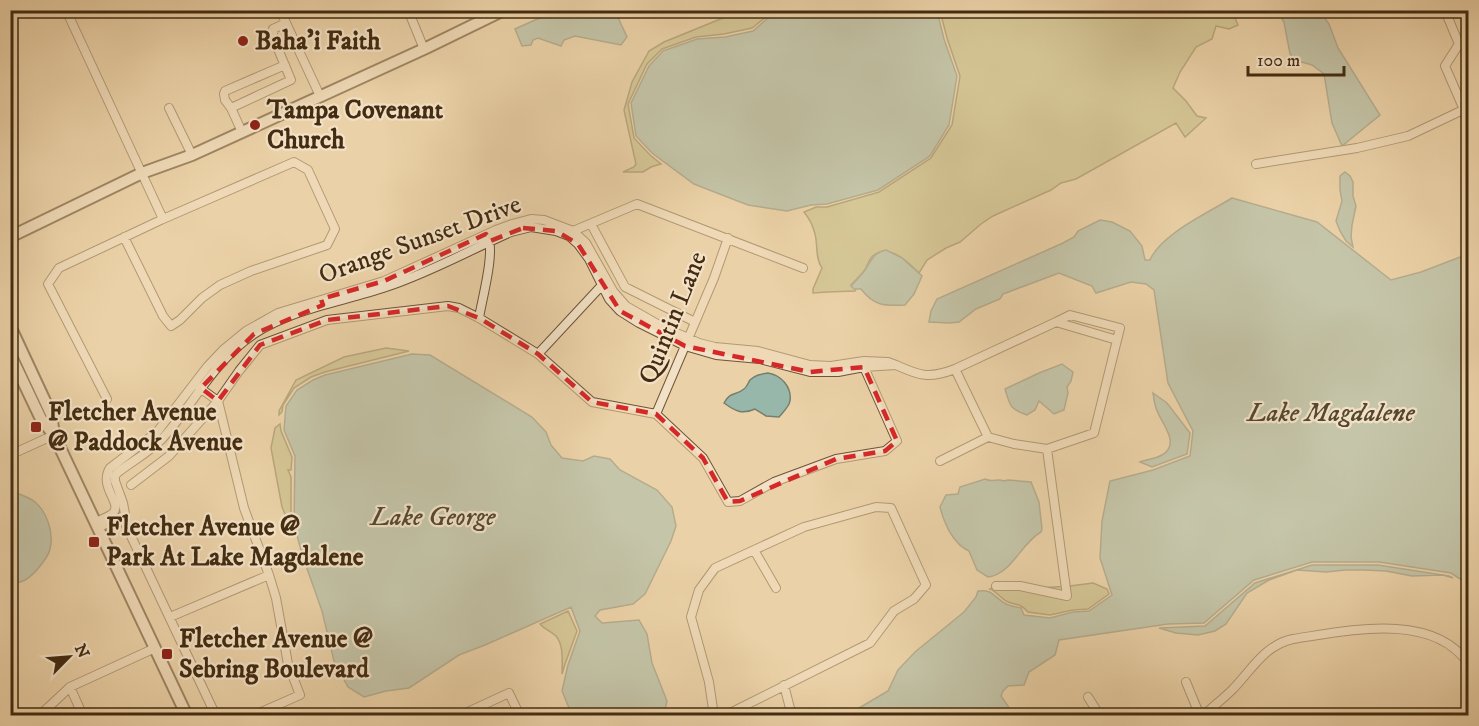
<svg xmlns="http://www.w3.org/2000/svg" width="1479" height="726" viewBox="0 0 1479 726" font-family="'IM FELL DW Pica',serif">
	<rect width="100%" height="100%" fill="#ebd1a7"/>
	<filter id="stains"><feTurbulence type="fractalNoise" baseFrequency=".00333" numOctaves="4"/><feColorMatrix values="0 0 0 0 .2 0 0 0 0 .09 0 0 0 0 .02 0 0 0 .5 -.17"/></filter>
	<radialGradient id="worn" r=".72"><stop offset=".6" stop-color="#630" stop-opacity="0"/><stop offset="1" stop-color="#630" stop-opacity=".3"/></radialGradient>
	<path fill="#bdba83" stroke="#80734a" stroke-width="1.5" d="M740,11H769L766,17L752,28L724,34L696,37L662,49L647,64L628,104L634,138L650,155L661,164L651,167L643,172H623L634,167L636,164L624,110L632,82L649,51L664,42Z
		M940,11H1232L1238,25L1229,29L1216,26L1212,39L1196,47L1180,72L1173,88L1186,101L1197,116L1206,118L1185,137L1176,123L1076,179L1061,183L1051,190L993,216L981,224L960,242L946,248L927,260L919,273C908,262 886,240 871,258C868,262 867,267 864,271C860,276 855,281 851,285L856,289L855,291L827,292L813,293V289L822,268C815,258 818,246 815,234C813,226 809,218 804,212L816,207H827L879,192L931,158L934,153L952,125L960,76L947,38Z
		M386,348L409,351L325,372L311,377L294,388L283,405L282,412L279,415V411L296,380L344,357Z
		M280,424L281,431L292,457L291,470H288L291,477V522L289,524L282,507L271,448L275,428Z
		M1093,583L1107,589L1109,594L1088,609L1073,610L1050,615L1028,612C1019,602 1016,606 1006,601C1000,597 997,592 990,589L999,584L1038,588L1070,586Z
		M568,611L577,631L565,664L562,674C562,663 564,645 556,636C551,631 545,630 540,624Z"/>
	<path fill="#98b7ab" stroke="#767f6d" stroke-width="1.5" d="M551,11H615L627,37L621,45L575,36L564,40L561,46L538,38L533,40L531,45L522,46L515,29L544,16Z
		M773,11H937L944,39L957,76L949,125L930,156L878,190L827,204L811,205L787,211L748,205L694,184L652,153L636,136L631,103L649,66L663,51L697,39L725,37L753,31L768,18Z
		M1277,11H1320L1329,24L1338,48L1380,115L1342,146L1332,123L1324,74L1312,65L1295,60L1290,54L1284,22Z
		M1345,172L1350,176L1353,182V196L1356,206L1352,225L1351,237L1353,247L1346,241L1340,231L1336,221L1342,201L1340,190V176Z
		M1232,198L1317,222L1391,280L1421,272L1468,254V584L1451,573L1379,562H1312L1254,580L1204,623L1168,624L1059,640L1055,655L1029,672L1024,685L1008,686L1003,691L1001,696L1008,706L1009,715H859V708L888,691L898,670L915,652L964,612L976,597L978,591C994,589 994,598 1006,604C1010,606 1016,607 1021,608L1024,615L1050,618L1073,612L1089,611L1112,595L1100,558L1102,521L1110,481L1153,470L1190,456L1193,431L1168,383L1154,290L1146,284L1131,282L1096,293L1092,286L1059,273L1003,294L1000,299L976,309L959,322L950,323L929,322L931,311L937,299L1063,243L1074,237L1078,231L1100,220L1112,222L1130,231L1142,246L1145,260H1150C1161,234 1208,213 1232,198Z
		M886,250L902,258L922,276L914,294L905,305C884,306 874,306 861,289H854L851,286C855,281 861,276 865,270C872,260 873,253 886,250Z
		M412,354L430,355L532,417L546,432L551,445L562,458L583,461L594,456L610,459L620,470L657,490L672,507L676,526L671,541L645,594L633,604L600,610L595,616L602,623L639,620L647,634L652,663L667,701L664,715H572L562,691L568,665L580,631L571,607L485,645L459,655L409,688L386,691L364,697L348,687L334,661L322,611L303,557L294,525L295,456L284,430L286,406L297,390L313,380L325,375Z
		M1062,364L1073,372L1071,381L1067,387L1068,393L1064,410L1054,414L1039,401L1035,410L1027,415C1010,409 1010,406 1005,389L1039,373Z
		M768,373C781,375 792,387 790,401C789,407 783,412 779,417L766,416L755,409C742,415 735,411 724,403C730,391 736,396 744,389C747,387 748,383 750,380C755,375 761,374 768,373Z
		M1153,393L1167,403L1190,433L1187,454L1152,467L1140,462C1147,459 1155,459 1162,455C1182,443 1160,422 1156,408C1154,403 1154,398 1153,393Z
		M985,479C992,483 997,478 1004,481L1008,480L1031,482L1039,502L1042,529L1041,532C1021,543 1012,574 988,577L977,570L969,551C953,544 944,523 940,507L946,495L958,494L960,487Z
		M14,492C21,495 29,497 35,502C47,512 54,533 50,549C48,558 41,565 35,572C28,579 21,584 10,583V493Z
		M1312,565H1378L1449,576L1453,578L1443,575L1412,576L1386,571L1364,570H1345L1326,572L1297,570L1269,580L1247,593L1226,624L1215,631L1198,635L1176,633L1159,628L1205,626L1255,583Z"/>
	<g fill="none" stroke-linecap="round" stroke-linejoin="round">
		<g stroke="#6d5536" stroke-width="10">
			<path id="street" d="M66,10L163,219
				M280,10L320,96
				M408,10L424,49
				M1446,13L1459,44L1445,66L1468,119
				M169,108L192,155
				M231,108L291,80L273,37V29L286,23
				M242,132L231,108L225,100L224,94L225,91L285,65
				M1256,164L1357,148L1408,136L1465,109
				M591,224L625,287L695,322
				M572,233L573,231L637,204L803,268
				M479,318C482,299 495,253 488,237
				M538,354L604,283
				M896,365C920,376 929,379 955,369L1056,322
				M955,369L988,437
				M197,386L218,401
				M107,399L48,284L59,268L163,219L294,162L308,170L335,229L327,245L251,271L220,285L202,298L180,320L171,326L163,316L124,237
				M218,401L244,508L269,575L276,598L288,664L300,695L252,716
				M656,414L714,278L728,238
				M10,455L54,435
				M940,461L988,437L1014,444L1047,449L1094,433L1120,328L1070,315L1056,322L1117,340
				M131,485L169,456L218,401L239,371L260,345L327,320L448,306L459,308L479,318L538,354L592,402L656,414L703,458L728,502L740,501L774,482L836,459L885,451L897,441L864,367V362
				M122,517L216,716
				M96,522C101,519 109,517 113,513C123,503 98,487 110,468L157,432L207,367L224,349L246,331L278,313L384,281L496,230L512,224L531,219L544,220L573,231L586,243L613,291L626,306L661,326L699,343L715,347L758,351L810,365L831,366L864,361L888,362L896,365L864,367L838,372H810L760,359L716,355L685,346L639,323L620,311L609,299L589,259L578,244L569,236L556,231L531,227L511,232C470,250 429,273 386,287C342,302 294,308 254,334C213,361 193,406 161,440C148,453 131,462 117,473L115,476V481L123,503L125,514L122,517L99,527
				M754,550L776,588
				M996,586H1020L1067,596L1047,449
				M170,617L269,575
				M1186,682L1200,716
				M784,685L792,716
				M70,687L83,716
				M1088,697L1100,716
				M39,716L70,687L155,648
				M459,716L509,693L520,716
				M714,716L709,682L691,617L699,590L715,568L804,527L876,507L891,508L926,585L914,599L894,611L870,643L724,716
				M1203,716C1212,707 1223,699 1232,690C1251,671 1264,645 1293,639C1347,631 1431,611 1468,663
				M1374,716H1384"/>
		</g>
		<g stroke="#432c11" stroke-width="14">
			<path id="secondary" d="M10,237L142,173L192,155L424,49L504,10
				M10,326L51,414L54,435
				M10,354L41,419L54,435L187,716"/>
		</g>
		<use href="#street" stroke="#f2e1c6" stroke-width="8"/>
		<use href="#secondary" stroke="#f2e1c6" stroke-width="10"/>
	</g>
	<path d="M0 0H1479V726H0ZM523,228L556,231L578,244L620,311L685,346L810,372L864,367L897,441L885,451L836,459L740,501L728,502L703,458L656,414L592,402L538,354L479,318L448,306L327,320L260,345L218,401L201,388L254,334L323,305L321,299L384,281L486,234L490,241Z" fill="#ebd1a7" fill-opacity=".55" fill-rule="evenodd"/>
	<path fill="none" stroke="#d62828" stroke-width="4.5" stroke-dasharray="12 8" stroke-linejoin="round" d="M523,228L556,231L578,244L620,311L685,346L810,372L864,367L897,441L885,451L836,459L740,501L728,502L703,458L656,414L592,402L538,354L479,318L448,306L327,320L260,345L218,401L201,388L254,334L323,305L321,299L384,281L486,234L490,241Z"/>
	<g fill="#8f2418" stroke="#f2e1c6" stroke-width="2">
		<circle cx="243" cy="41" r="6"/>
		<circle cx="255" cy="125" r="6"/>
		<rect x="30" y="421" width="12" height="12" rx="3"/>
		<rect x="88" y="536" width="12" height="12" rx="3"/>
		<rect x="161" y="648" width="12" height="12" rx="3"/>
	</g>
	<g text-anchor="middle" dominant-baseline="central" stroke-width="4.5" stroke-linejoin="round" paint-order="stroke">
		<g font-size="26" font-weight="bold" fill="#432c11" stroke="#f2e1c6" text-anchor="start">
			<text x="255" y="41">Baha'i Faith</text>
			<text x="267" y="110">Tampa Covenant<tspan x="267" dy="30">Church</tspan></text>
			<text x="48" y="412">Fletcher Avenue<tspan x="48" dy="30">@ Paddock Avenue</tspan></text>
			<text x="106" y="527">Fletcher Avenue @<tspan x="106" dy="30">Park At Lake Magdalene</tspan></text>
			<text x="179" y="639">Fletcher Avenue @<tspan x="179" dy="30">Sebring Boulevard</tspan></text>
		</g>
		<g font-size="26" fill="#432c11" stroke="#f2e1c6">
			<text transform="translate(420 240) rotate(-20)">Orange Sunset Drive</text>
			<text transform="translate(673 318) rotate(-68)">Quintin Lane</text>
		</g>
		<g font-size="27" font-style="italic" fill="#544830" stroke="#f2e1c6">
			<text x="1331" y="413">Lake Magdalene</text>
			<text x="433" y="517">Lake George</text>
		</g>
	</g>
	<rect width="1479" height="726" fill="none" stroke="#ebd1a7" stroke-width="36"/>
	<rect x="12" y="12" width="1455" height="702" fill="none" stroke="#432c11" stroke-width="3"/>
	<rect x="18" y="18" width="1443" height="690" fill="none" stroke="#432c11" stroke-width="1.5"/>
	<g transform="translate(69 657) rotate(65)" stroke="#f2e1c6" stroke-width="4.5" paint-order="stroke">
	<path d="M0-4.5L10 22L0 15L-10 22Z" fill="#432c11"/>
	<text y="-9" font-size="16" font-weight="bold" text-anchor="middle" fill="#432c11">N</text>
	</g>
	<path d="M1248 66v9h96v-9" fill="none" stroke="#432c11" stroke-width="3"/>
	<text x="1257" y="66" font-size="18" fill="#432c11" stroke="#f2e1c6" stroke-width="4.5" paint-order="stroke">100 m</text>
	<rect width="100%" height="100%" filter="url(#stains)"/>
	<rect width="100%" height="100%" fill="url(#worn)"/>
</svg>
